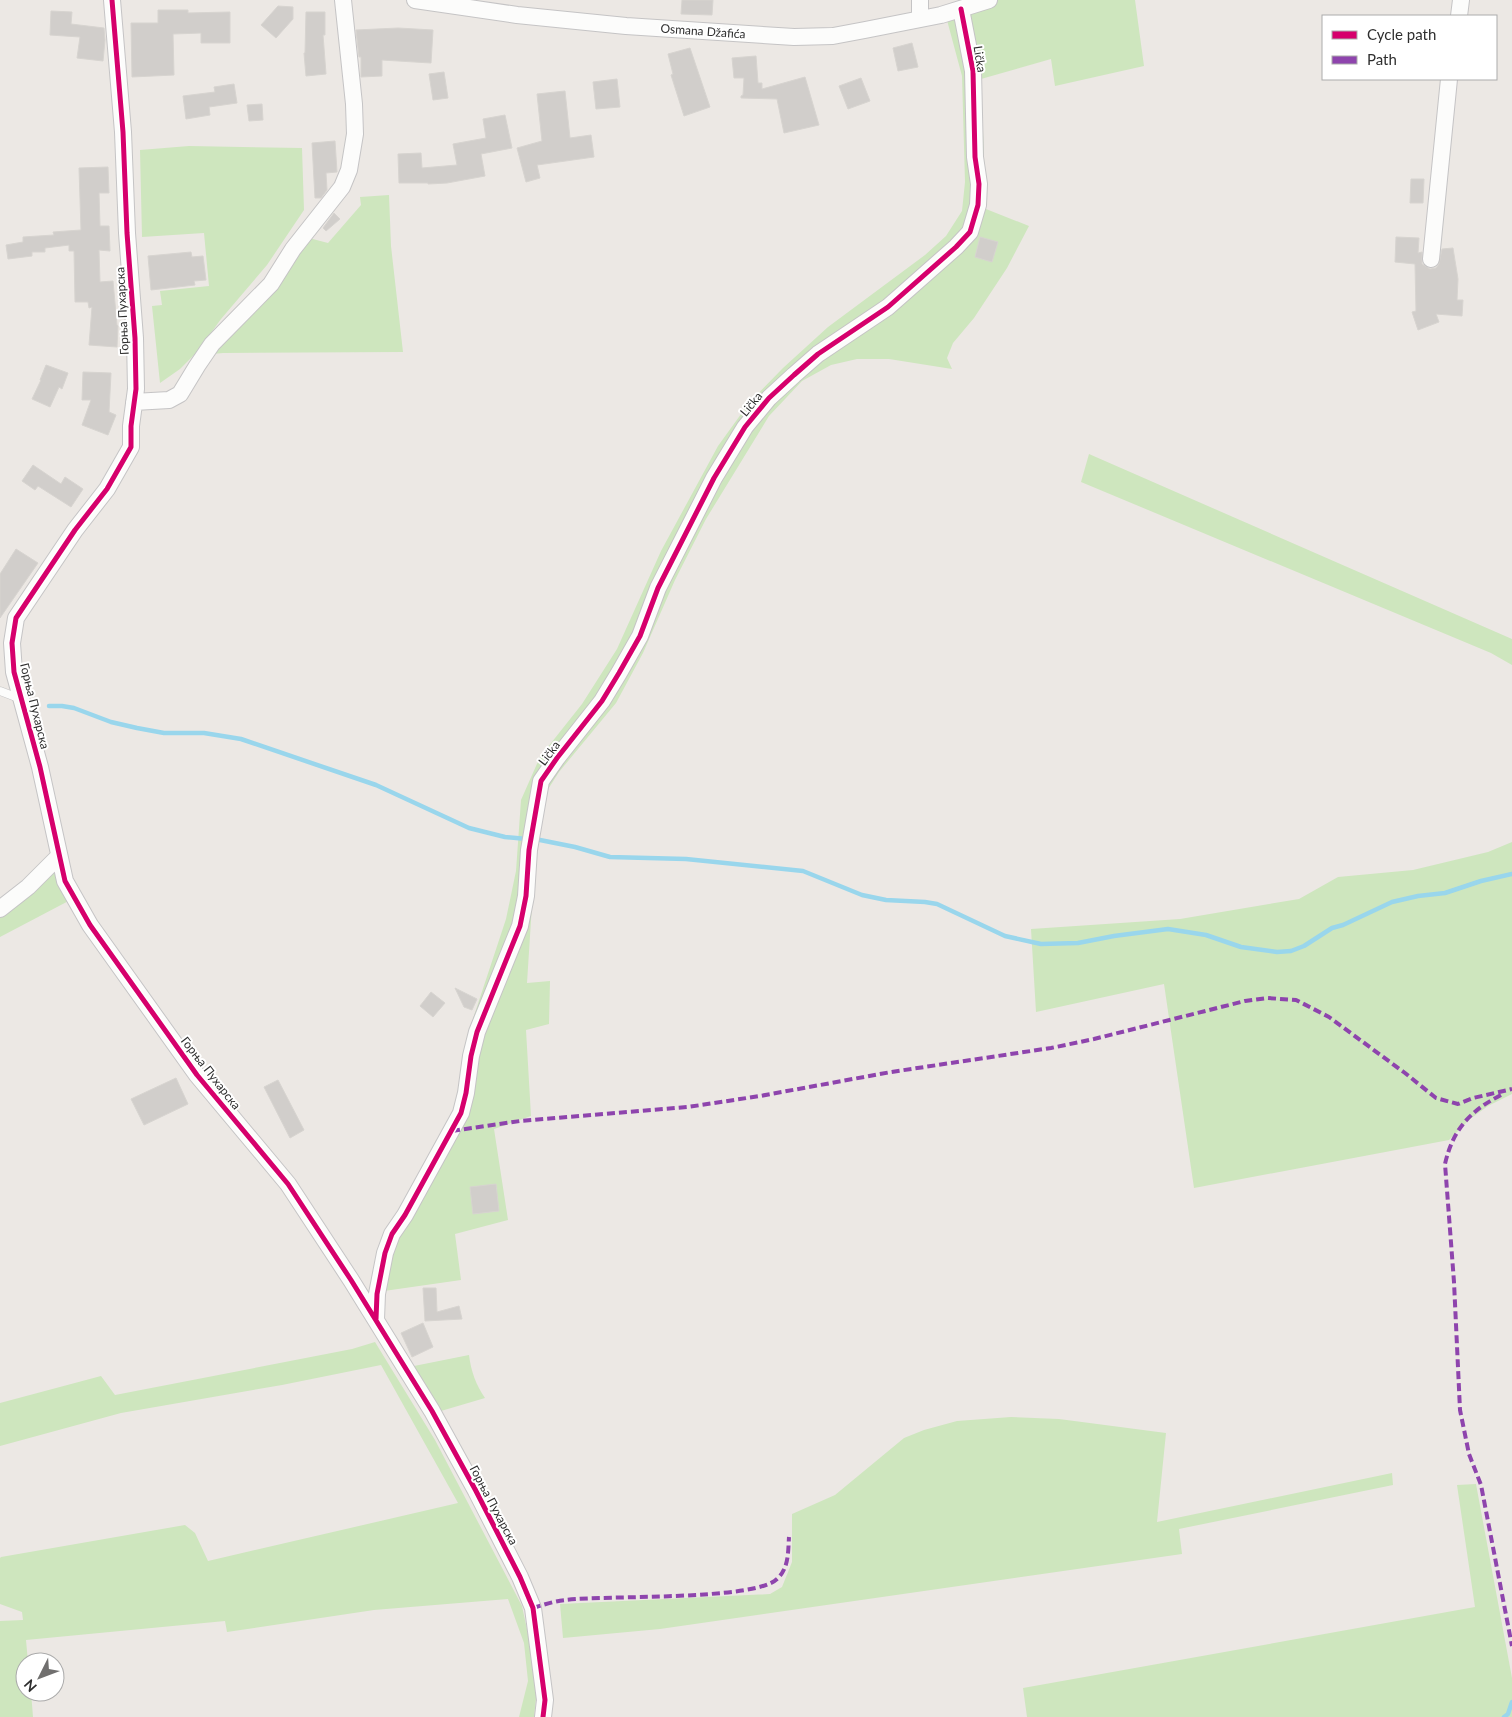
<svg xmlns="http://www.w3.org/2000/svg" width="1512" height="1717" viewBox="0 0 1512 1717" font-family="Lato,sans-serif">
	<rect width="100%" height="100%" fill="#ece8e4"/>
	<path fill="#cee6be" d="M967,0H1135L1144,66L1055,86L1051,59L981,79L986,209L1029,226L1007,268L974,318L953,343L947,358L952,369L889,359H857L831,365L802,381L769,416L706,519L675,580L643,653L616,703L559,772L545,794L536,842L527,983L550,981L549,1024L526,1030L531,1116L494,1129L508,1220L455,1234L461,1280L370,1293L457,1106L467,1037L506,919L516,871L521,800L540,757L582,704L617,649L661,551L718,446L749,403L783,368L828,327L925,255L946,236L962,211L965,182L962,76L944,9Z
		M189,146L302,148L304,210L267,265L221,319L198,351L180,369L160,383L152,306L162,305L160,291L209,286L204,233L142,237L140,150Z
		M389,195L391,246L403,352L223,353L212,354L305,237L328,243L361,205L360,197Z
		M1089,454L1512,639V665L1491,653L1081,482Z
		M1512,842V1094L1488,1106L1470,1119L1449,1140L1194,1188L1164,984L1036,1012L1031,929L1180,919L1299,899L1338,877L1413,870L1488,852Z
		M57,869L78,896L0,937V918Z
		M375,1342L435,1440L522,1606L532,1653L537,1690L534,1717H519L528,1681L524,1643L508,1599L374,1610L227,1632L225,1621L26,1640L28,1662H25V1692H31L33,1717H0V1621L23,1620L22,1612L0,1604V1558L1,1557L185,1525L195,1533L208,1561L458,1503L381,1365L282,1385L121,1413L0,1446V1403L101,1376L115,1395L352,1349Z
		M469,1355C471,1371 476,1385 485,1398L441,1411L414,1366Z
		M1011,1417L1059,1419L1166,1433L1157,1522L1392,1473L1393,1485L1179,1529L1182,1554L660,1629L563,1638L560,1604L770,1594L782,1587L792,1562V1514L835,1495L904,1438L924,1430L957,1421Z
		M1476,1484L1512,1678V1717H1027L1023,1688L1475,1607L1457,1485Z"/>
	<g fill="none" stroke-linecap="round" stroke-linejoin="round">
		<path stroke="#99d6ec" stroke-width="4.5" d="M49,706H62L74,708L111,722L137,728L164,733H204L241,739L376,785L469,828L505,837L527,839
			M535,839L575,847L610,857L686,859L803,871L862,895L886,900L925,902L937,904L1005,936L1041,944L1078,943L1114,936L1168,929L1206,935L1241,947L1277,952L1291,951L1304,946L1332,928L1343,925L1392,902L1418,896L1445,893L1481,881L1512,874
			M1504,1717L1508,1714L1512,1702"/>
	</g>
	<path fill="#d1cecb" stroke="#d7d4d0" d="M682,0H713L712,15L681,14Z
		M278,6L293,7V19L276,38L261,25Z
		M158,10H188V13L230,12V43H201V33L173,34L174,75L132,77L131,23H158Z
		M51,11L72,12L71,24L104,28L105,40L103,61L77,58L80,37L50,35Z
		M306,12H325V35H323L326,74L306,76L304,53H305Z
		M398,28L433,30L431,63L382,60V76L361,77V57H359L356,30Z
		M912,43L918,67L898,71L893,48Z
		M690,48L710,107L684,116L671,75L673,74L668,54Z
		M756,56L758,83H762V89L805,77L819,125L784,133L777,99L741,98V96L743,95L744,78H734L732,58Z
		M444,72L448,98L433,100L429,74Z
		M861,78L870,101L848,109L839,86Z
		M617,79L620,107L596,109L593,82Z
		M234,84L237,103L209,107L210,115L186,119L183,96L215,92L214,87Z
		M565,91L570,138L591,135L594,157L537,165L540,178L526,182L517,148L542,141L537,94Z
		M262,104L263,120L249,121L247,105Z
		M505,115L512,148L481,154L485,176L447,183L428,184V183H399L398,154L421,153L422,168L457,165L453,144L486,138L483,119Z
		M335,141L337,172L326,173L327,190L321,198H315L312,143Z
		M108,167L109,193H99L100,226H109L110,251L99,250L100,282L113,281L117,325L118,326L117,347L89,345L92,307L89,308L88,302H75L74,251H69V245L45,248V252H32V256L8,259L6,245L23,242V237L54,235L53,232L81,230L79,168Z
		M1411,179H1424L1423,203H1410Z
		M334,213L340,219L326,231L323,228Z
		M980,237L998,242L992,262L975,257Z
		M1396,237L1419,238L1418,253L1422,252V264L1430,269L1436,268L1439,264L1442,249L1453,248L1458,279L1457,300H1463L1462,316L1436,314L1439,322L1418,330L1412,312L1416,311L1415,264L1395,262Z
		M191,252L192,257L203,256L206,280L194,281L195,285L151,290L148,256Z
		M46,365L68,373L62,389L59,387L50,407L32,399L41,380H40Z
		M83,372L111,373L109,412L116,415L108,435L82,425L91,400H82Z
		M33,465L61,484L65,477L83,489L71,507L38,486L35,490L22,481Z
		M16,549L38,563L0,618V574Z
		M455,988L477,999L472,1010L464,1007Z
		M431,992L445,1003L433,1017L420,1006Z
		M176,1078L188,1104L144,1125L131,1099Z
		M278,1080L304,1130L290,1138L264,1087Z
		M496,1184L499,1211L473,1214L470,1187Z
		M423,1288H436L437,1312L459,1306L462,1319L425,1321Z
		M423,1323L433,1347L412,1357L401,1333Z"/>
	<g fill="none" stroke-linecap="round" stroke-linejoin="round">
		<g stroke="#c5c4c5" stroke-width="9">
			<path id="lane" d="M0,691L21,699"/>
		</g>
		<g stroke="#c5c4c5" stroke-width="18">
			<path id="street" d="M112,0L123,132L127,233L135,338L136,389L131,426V447L107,489L75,530L26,603L16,618L12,643L14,672L40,767L65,881L90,925L197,1075L288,1184L351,1280L432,1411L476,1491L520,1577L533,1608L545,1700L543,1717
				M415,0L517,15L626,26L794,37L833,36L865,30L941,15L989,0
				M920,0V19
				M1459,16L1461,0
				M1431,259L1449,79
				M134,402L169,400L180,394L197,366L212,344L271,284L293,249L342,187L349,170L355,134L354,104L343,0
				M0,909L28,887L59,856
				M376,1319L377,1294L385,1253L392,1234L405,1215L461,1113L466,1093L471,1056L477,1032L520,926L526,896L529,850L541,781L557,758L602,701L619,673L640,636L658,588L714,478L745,427L769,398L794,375L818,354L888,307L956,247L970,232L978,205L979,184L975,157L973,71L961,9"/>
		</g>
		<use href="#lane" stroke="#fcfcfb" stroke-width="8"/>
		<use href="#street" stroke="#fcfcfb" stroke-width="16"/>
		<path stroke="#8e44ad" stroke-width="4" stroke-dasharray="8 4" stroke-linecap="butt" d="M1501,1095C1470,1111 1453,1129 1445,1164L1454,1282L1460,1410L1469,1454L1481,1485L1512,1646
			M452,1131L520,1121L688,1107L760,1096L891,1072L1051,1048L1094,1039L1245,1001L1267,998L1296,1000L1329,1017L1405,1073L1436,1098L1458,1104L1473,1098L1512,1089
			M533,1608C543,1605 554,1601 566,1600C605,1595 754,1601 777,1579C789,1568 788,1552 789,1537"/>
		<g stroke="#fff" stroke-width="8">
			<path id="cycleway" d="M112,0L123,132L127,233L135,338L136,389L131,426V447L107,489L75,530L26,603L16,618L12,643L14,672L40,767L65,881L90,925L197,1075L288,1184L351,1280L432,1411L476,1491L520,1577L533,1608L545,1700L543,1717
				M376,1319L377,1294L385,1253L392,1234L405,1215L461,1113L466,1093L471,1056L477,1032L520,926L526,896L529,850L541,781L557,758L602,701L619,673L640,636L658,588L714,478L745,427L769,398L794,375L818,354L888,307L956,247L970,232L978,205L979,184L975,157L973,71L961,9"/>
		</g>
		<use href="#cycleway" stroke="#d6006c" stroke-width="5"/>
	</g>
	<g text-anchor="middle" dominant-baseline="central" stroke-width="4" stroke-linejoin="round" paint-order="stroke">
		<g font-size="12" fill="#2e2e2e" stroke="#fff">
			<text transform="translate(703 31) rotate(4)">Osmana Džafića</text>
			<text transform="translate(980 59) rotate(81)">Lička</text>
			<text transform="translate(122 311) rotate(-93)">Горња Пухарска</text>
			<text transform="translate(751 404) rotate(-51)">Lička</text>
			<text transform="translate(35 706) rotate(76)">Горња Пухарска</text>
			<text transform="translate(549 753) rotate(-53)">Lička</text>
			<text transform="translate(211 1073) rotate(52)">Горња Пухарска</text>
			<text transform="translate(494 1505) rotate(62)">Горња Пухарска</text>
		</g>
	</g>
	<rect x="1322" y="15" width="175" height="65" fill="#ffffff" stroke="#ababab"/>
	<rect x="1332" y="31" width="25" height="8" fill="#d6006c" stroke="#ababab"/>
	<text x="1367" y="40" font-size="15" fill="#2e2e2e">Cycle path</text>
	<rect x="1332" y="56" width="25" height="8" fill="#8e44ad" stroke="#ababab"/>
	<text x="1367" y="65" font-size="15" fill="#2e2e2e">Path</text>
	<g transform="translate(40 1677) rotate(228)"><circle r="24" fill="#ffffff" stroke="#ababab"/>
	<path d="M0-4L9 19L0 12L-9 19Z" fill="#706f6e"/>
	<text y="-8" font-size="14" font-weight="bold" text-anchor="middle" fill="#2e2e2e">N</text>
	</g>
</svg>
